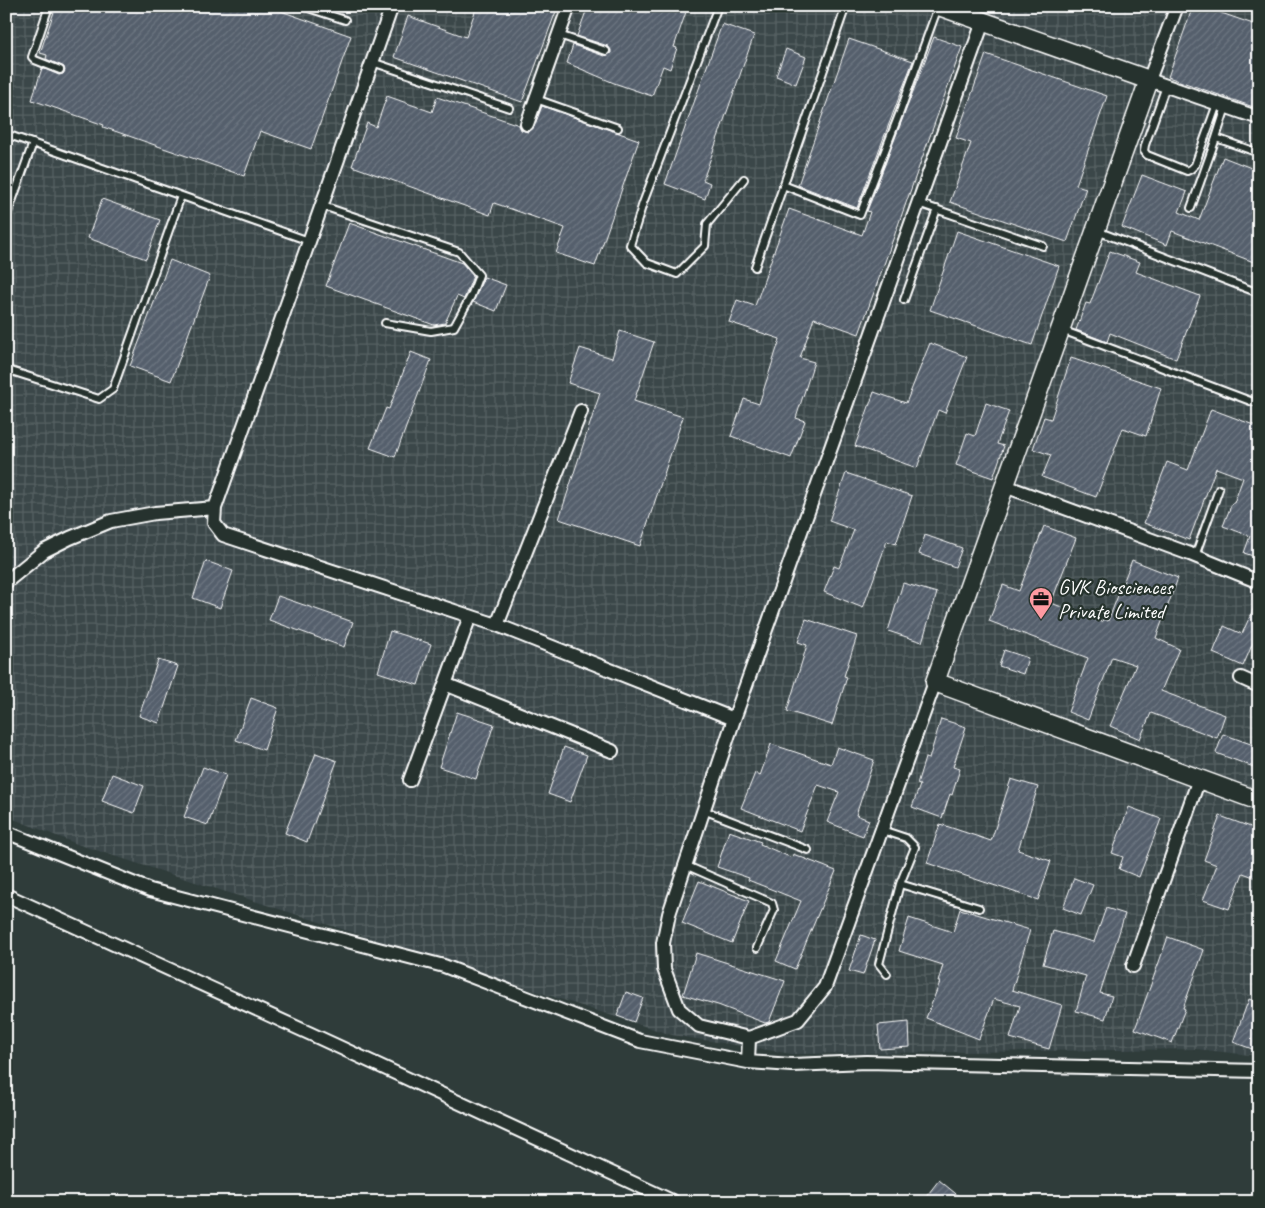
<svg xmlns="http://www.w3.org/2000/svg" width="1265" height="1208" viewBox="0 0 1265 1208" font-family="Caveat,sans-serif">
	<defs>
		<pattern id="industrial-grid" width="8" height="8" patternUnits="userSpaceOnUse" patternTransform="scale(1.25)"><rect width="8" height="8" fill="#3a4649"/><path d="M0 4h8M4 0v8" fill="none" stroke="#586264"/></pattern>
		<pattern id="building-hatch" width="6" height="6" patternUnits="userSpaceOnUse" patternTransform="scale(1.25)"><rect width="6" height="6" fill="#545f6c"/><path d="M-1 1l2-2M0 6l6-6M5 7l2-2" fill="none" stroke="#6e7782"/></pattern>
	</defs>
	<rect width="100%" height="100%" fill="#2f3c3a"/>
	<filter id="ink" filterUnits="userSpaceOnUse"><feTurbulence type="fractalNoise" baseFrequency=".02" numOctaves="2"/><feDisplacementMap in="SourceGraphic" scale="10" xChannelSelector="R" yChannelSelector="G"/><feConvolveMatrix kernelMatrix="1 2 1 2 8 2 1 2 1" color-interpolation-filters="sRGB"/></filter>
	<g filter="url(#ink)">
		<path fill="url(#industrial-grid)" d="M6,6H1259V1056L1196,1049L792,1054L672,1035L77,844L6,816Z"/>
		<path fill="url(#building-hatch)" stroke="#fff" d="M56,6H267L351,36L311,149L260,131L244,176L103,127L104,125L32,100L42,68L59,75L63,74L65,71L64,67L46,59L47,55L40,53Z
			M477,6H558L522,102L394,57L408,16L466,37Z
			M588,6H688L674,47L677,48L670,69L663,66L652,96L614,83L567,63L573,45L604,56L611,53V50L608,46L577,36Z
			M1193,6H1201L1259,26V109L1168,77Z
			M722,24L754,35L703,180L710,183L705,199L665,184Z
			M934,37L962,47L859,334L814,318L800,358L814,362L796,418L805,421L791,458L731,436L744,399L759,404L780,339L729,322L737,300L755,306L789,209L862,235L870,212L867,211Z
			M849,39L913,61L857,208L798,185Z
			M786,49L806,57L796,84L776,76Z
			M986,54L1107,96L1076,185L1086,188L1067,242L950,202L971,143L956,138Z
			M387,96L432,112L437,97L519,125L521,130L528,132L534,127L542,106L639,140L595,266L556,253L565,228L494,203L490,215L352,166L367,123L376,127Z
			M1223,157L1259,171V264L1172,231L1167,245L1122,227L1142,175L1187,192L1179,212L1199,220Z
			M102,199L160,220L146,259L88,238Z
			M349,223L462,263L473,276L464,299L457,296L445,323L434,325L326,286Z
			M957,231L1059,266L1032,345L930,310Z
			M1110,251L1140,262L1136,272L1200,296L1176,359L1110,333L1107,342L1076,330L1086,303L1090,304Z
			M170,260L210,276L171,381L130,366Z
			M484,277L506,285L496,311L473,302Z
			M620,331L654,342L634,401L683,417L640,546L559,519L600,393L568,383L580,348L612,358Z
			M930,343L967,357L945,413L938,410L917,468L855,446L874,392L906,403Z
			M411,352L431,360L395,457L370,448L386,408L389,409Z
			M1071,358L1161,388L1146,436L1123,428L1096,497L1042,477L1051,455L1033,449L1044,417L1051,419Z
			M986,403L1009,411L997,444L1004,446L993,478L956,465L967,433L975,436Z
			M1211,409L1259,427V558L1244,553L1250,536L1223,526L1232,503H1234L1243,478L1216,468L1189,540L1144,523L1167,462L1188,470Z
			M846,473L912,496L896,544L887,541L863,608L824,592L834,566L839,568L854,530L829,521Z
			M1044,526L1076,538L1051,603L1102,622L1103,619L1108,621L1132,560L1178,578L1156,638L1179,649L1161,691L1225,715L1217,738L1151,713L1140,739L1110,726L1136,665L1112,657L1088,720L1068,712L1088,658L989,621L1003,585L1019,591Z
			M925,535L962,548L955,567L919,554Z
			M206,561L233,571L220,608L193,598Z
			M903,583L937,593L922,642L888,631Z
			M278,596L353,622L344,647L269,620Z
			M1259,596V637L1256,636L1243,666L1213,653L1224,626L1242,634Z
			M806,619L857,636L844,676L847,677L832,725L787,711L807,645L798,642Z
			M390,631L431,644L418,685L378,672Z
			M1004,650L1028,658L1023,674L999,666Z
			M158,660L178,666L159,723L139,716Z
			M251,698L278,708L264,750L236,740Z
			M457,712L494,724L476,779L439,767Z
			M941,719L966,727L953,767L960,769L952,795L950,794L942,818L912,807L920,785L917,784L925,758L929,759Z
			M1223,734L1259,747V769L1216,753Z
			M771,744L831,764L837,747L874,760L856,815L869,820L863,836L827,822L839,792L818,785L800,831L741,808L755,773L760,776Z
			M564,747L587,755L570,802L548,794Z
			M316,753L337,761L307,842L285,833Z
			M203,767L226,775L208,825L184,817Z
			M112,774L144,786L134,813L102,801Z
			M1011,779L1038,787L1018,850L1051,861L1038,900L927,863L940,824L991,841Z
			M1129,807L1161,819L1139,877L1119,869L1123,857L1112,853Z
			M1220,816L1259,830V879L1243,873L1229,909L1203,900L1217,865L1204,860Z
			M729,831L761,842L760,844L792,858L793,854L836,871L795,969L776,961L801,901L748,880L749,878L717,867Z
			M1074,878L1093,885L1081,915L1063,908Z
			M699,881L749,901L732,943L682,923Z
			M1106,908L1125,914L1100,993L1112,996L1105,1019L1076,1011L1086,976L1043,964L1053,931L1094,942Z
			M960,909L1030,930L1012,990L1062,1005L1049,1049L1010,1038L1020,1006L994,999L979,1039L926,1018L940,982H938L943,965L899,951L909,918L953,932Z
			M861,935L875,940L863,975L849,971Z
			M1168,937L1204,950L1183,1008L1185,1009L1172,1043L1135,1029Z
			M696,953L785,981L769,1022L765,1023L718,1005L683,995Z
			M626,992L643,998L634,1022L617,1016Z
			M1249,999L1259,1003V1041L1255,1050L1233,1042Z
			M909,1022L910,1047L880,1049L878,1025Z
			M939,1180L966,1202H922Z"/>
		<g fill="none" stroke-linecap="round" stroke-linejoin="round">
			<g stroke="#fff" stroke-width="10">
				<path id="lane" d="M49,6L32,57L35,60L60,70
					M302,6L345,20
					M718,6L643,203L630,245L647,263L677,274L705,246L707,224L744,179
					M559,35L606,51
					M372,62L509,108
					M1166,86L1145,145L1144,151L1147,155L1187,171L1191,169L1195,165L1217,104
					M536,99L618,128
					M1226,107L1216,138L1259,153
					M12,136L309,241
					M783,185L860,215L900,112L938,7
					M918,203L1043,246
					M323,206L459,252L479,275L471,296L454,327L431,331L385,323
					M1191,208L1216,138
					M6,218L33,143
					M1097,231L1256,292
					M755,267L846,6
					M904,300L937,209
					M1062,330L1253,402
					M8,370L99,399L113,389L181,196
					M1195,556L1219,489
					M703,810L808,850
					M882,830L906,838L915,847L900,884L879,964L887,974
					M685,865L772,903L774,910L757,948
					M900,884L979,908"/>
			</g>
			<g stroke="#fff" stroke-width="16">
				<path id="street" d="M392,6L215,508L214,523L223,535L497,625L734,719
					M1177,6L1149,80L1259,118
					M527,124L569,6
					M1005,486L1190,554L1259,582
					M6,582L44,551L70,538L111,521L155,513L215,508
					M497,625L581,411
					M1241,678L1259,686
					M935,682L825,987L798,1020L749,1038L699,1026L679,1009L664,969L663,943L669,914L734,719L983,22
					M445,684L612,751
					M410,780L470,616
					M6,832L150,890L444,966L640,1041L748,1062L792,1065L866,1062L1259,1071
					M6,895L311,1034L674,1202
					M1133,966L1199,779
					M748,1062L749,1038"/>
			</g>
			<g stroke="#fff" stroke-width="21">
				<path id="secondary" d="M939,6L1149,80L935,682L1259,801"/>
			</g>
			<use href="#lane" stroke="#26332d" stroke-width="6"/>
			<use href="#street" stroke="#26332d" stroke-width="12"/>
			<use href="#secondary" stroke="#26332d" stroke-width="18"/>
		</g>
	</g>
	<defs>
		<g id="office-pin" transform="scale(1.25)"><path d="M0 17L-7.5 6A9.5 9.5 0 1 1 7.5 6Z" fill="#ff9aa2" stroke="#26332d"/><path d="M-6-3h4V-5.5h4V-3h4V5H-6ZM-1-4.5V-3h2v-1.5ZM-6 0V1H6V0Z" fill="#111"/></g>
	</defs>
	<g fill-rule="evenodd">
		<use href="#office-pin" x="1041" y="599"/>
	</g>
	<g text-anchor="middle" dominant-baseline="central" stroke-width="4.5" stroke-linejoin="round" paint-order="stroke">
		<g font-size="21" fill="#fff" stroke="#26332d" text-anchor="start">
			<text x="1058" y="587">GVK Biosciences<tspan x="1058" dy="24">Private Limited</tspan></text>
		</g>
	</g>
	<rect width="1265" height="1208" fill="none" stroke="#26332d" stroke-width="25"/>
	<rect x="12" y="12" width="1240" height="1183" fill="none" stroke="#fff" stroke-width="2" filter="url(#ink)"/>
</svg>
